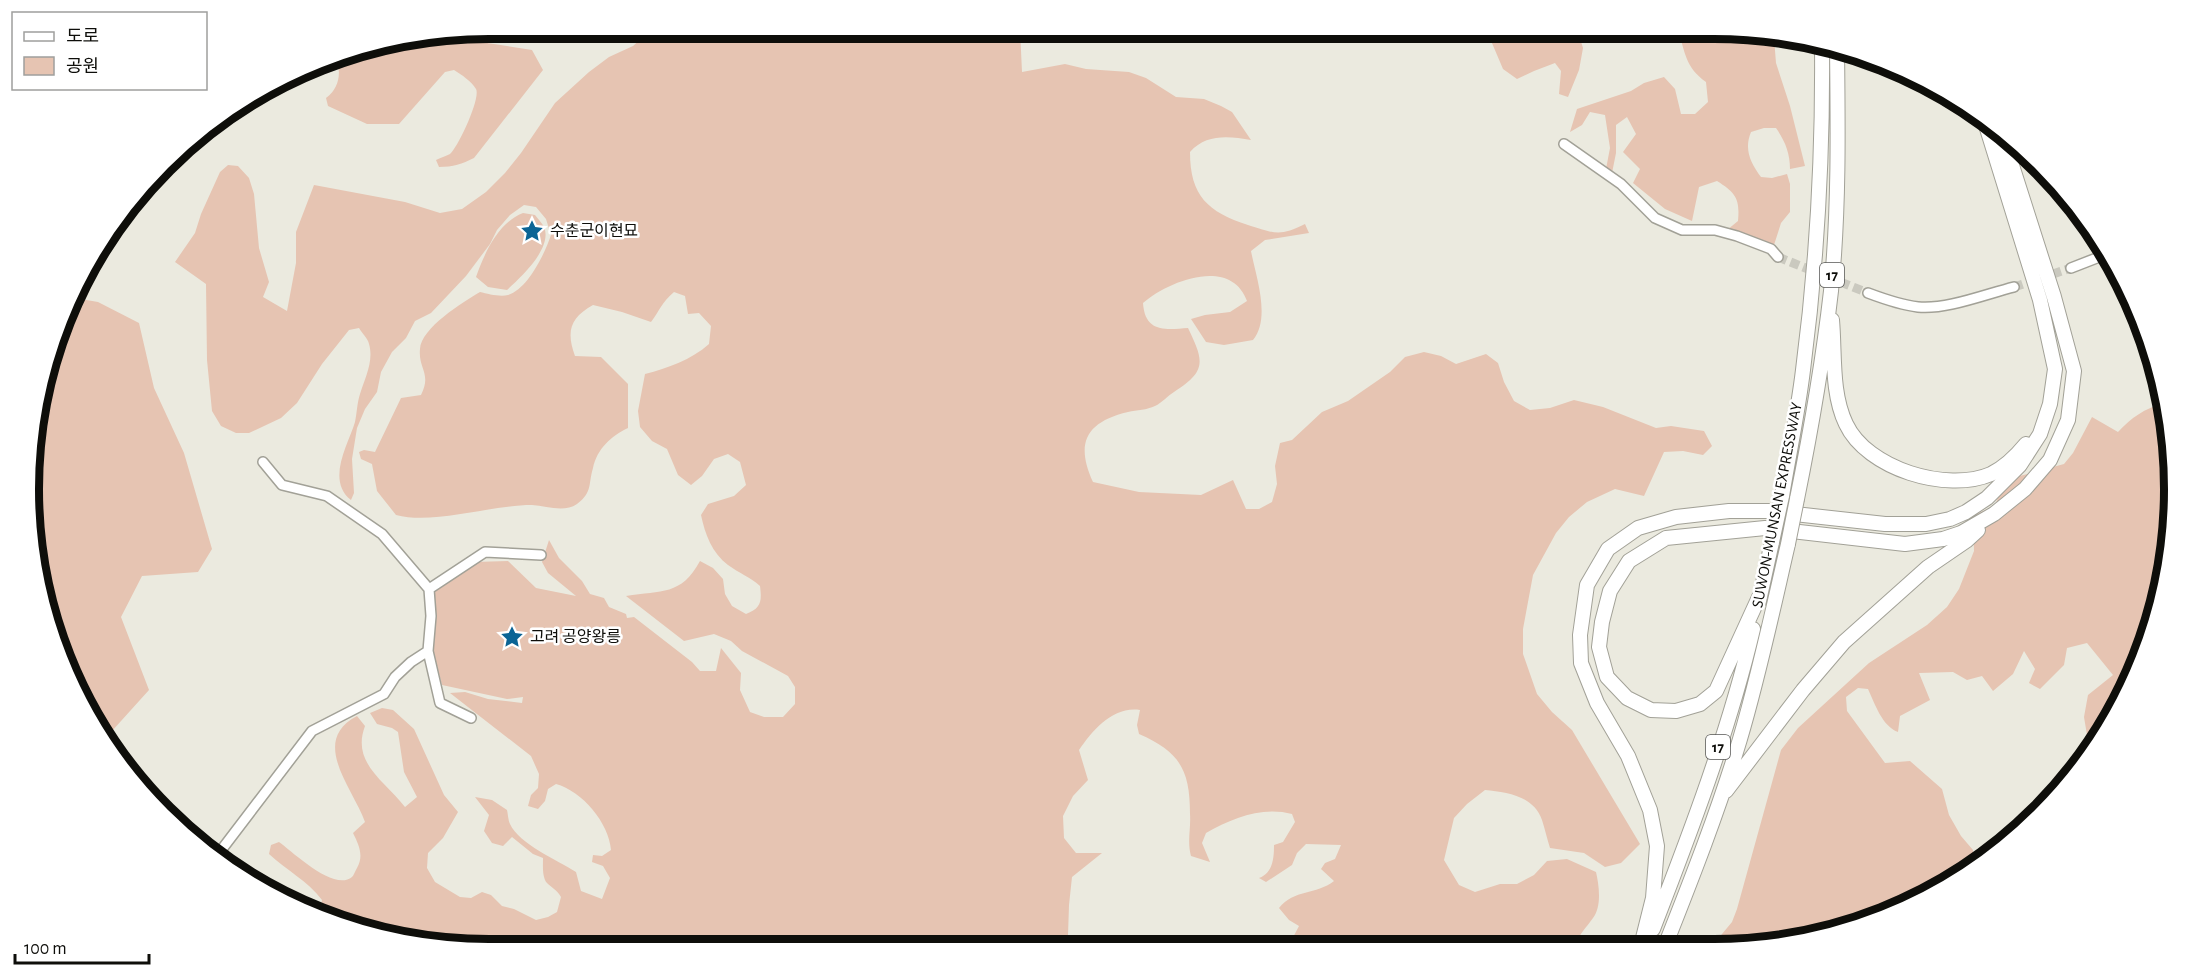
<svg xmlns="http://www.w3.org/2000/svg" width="2203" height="978" viewBox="0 0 2203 978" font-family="'Alegreya Sans','Noto Sans KR',sans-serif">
	<rect width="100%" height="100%" fill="#ebeadf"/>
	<path fill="#e6c4b2" d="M549,29H589L570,36L559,37Z
		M652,29H1020L1022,72L1065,64L1086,69L1129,72L1146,78L1176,97L1204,99L1221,106L1232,112L1251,140C1228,136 1206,134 1190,152C1190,196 1208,212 1248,225C1273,233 1280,237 1305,224L1309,233L1265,240L1251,251C1256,277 1271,318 1253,340L1224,345L1206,342L1191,319L1205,315L1230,312L1247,301C1231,256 1168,281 1143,303C1145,332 1164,330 1188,328C1204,361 1207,371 1174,392C1167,396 1162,403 1155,406C1147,410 1137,410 1128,412C1086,422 1075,443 1093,482L1139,492L1201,495L1233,480L1246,509H1259L1272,502L1277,484L1275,466L1280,443L1292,440L1322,412L1348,401L1390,372L1405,357L1424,352L1441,356L1456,364L1486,354L1498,363L1504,382L1514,401L1530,410L1550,408L1574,400L1603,407L1656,428L1671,426L1704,431L1712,446L1703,455L1683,451L1664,452L1644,496L1615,489L1587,502L1569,517L1556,533L1533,575L1523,629V654L1537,694L1552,712L1572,730L1640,844L1621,863L1605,867L1584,853L1550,848C1547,839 1545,829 1542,820C1534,796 1507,792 1485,790L1467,804L1454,818L1444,860L1459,885L1475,892L1500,884H1517L1534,875L1547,861L1567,859L1596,872C1599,885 1602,906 1593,918C1586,928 1579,934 1575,946L1288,947L1299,926L1289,920L1279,908C1294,889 1316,895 1334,881L1321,869L1325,863L1335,859L1341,845L1306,844L1297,853L1292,865L1266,882L1259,878C1273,873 1274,858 1274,845L1283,842L1295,822L1292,814C1263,806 1232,818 1206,833L1202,843L1210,862L1191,856C1187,841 1191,829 1190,814C1190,770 1180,752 1139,734L1137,725L1140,710C1113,706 1093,730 1079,750L1088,780L1073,796L1063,816L1064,838L1076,853H1102L1072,877L1069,905L1068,935L1058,948L489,949L341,925L314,913L320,911L322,900C308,881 286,870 269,854L271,845L279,842C293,852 334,892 352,877C354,875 355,871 357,868C364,856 359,845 353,833L365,822C353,788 309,741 357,716L365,726C351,763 385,781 405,807L417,797L404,772L398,732L392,728L377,724L370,713L382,708L393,710L414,729L444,795L458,812L443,838L428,853L427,868L435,882L460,897L471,898L482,892L491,895L502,906L514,909L536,920L548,917L557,912L561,897C557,890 552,888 547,883C542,877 543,866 543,858L533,854L512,837L503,846L492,843L484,831L489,815L475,797L492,800L507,810C508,814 508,820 510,824C519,844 557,860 576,872L581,891L602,899L610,878L603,866L592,862L593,855L602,856L611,850C609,823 582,791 556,784L548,789L545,801L538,809L528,806L531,795L538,788L539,774L531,756L450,693L465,692L488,699L522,703L523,697L507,699L442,685L430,639L432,593L474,562L508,561L536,588L576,596L548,573L542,562L549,540L559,558L582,581L590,594L604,598L609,607L626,614L627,618L634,617L692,662L700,671H716L721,648L741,673L740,690L750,712L764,717H783L795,704V687L788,676L742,651L731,641L714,634L684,641L626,596C662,590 681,596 700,561L713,568L723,579L725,594L732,606L746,614C761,608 762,602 760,586C750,577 739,573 728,565C712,553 705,534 701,515L708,504L734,496L746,485L740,462L728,454L714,459L702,476L691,485L678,475L667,449L652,441L640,427L638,411L645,374C668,368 691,360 709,344L711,326L699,313L688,314L685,296L674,292C662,302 660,310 651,322L622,312L593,305C570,318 566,331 575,356L601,357L628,384V428C611,436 597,449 593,468C588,484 593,492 577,504C564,513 547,506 532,505C490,505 434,525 396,515L377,491L372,464L361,459L359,452L364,450L375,452L401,398L421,395C432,373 418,369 420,349C421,328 463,302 480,292C488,294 500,297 508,295C528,289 545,253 551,235L546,219L536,207L524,205L510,215L497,230L490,244L466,276L431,313L415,321L406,338L392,352L381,372L377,392L365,409L357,428L352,459L354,493L351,500C326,480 348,445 355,422C357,413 357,403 360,394C365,378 374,361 369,344C368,339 362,333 359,328L349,330L322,364L297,403L281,418L249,433H236L221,426L212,411L207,360L206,284L175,262L195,233L201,214L220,172L228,165L238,166L249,178L254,194L259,248L269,282L263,297L287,311L296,263V232L314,185L405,202L440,213L462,209L486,192L505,173L521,153L555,103L589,72L609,57L633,46Z
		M1486,29H1577L1583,48L1579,70L1568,97L1559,94L1561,71L1555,63L1534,71L1517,79L1503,69Z
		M1678,29H1714L1774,38L1776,63L1790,106L1805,166L1790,169C1790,153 1785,141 1776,128H1764L1751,132C1744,149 1750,162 1761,177L1772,178L1787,174L1790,184V212L1781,223L1774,245L1727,230L1738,221C1740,199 1736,193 1717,181L1699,187L1692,221L1665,209L1633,183L1640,169L1623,152L1636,134L1627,117L1616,125V153L1612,173L1606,169L1610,148L1605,115L1590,112L1582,125L1570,132L1577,109L1631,91L1644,83L1664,77L1675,89L1681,114H1695L1708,102L1706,82C1685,67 1685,52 1678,29Z
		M443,36L532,50L543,70L474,158C462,164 453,167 439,167L436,160C440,158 446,156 450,154C458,147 481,98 476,89C471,81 462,75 454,70L445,72L399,124H367L328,106L326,98C340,88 342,71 335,56L341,53Z
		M523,213L535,215C538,219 542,223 544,227C553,248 521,277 507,290L488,287L476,277C485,252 498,223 523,213Z
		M121,222L123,230C115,245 112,247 96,252Z
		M75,298L98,302L139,323L154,388L184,453L212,549L198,572L142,576L121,617L149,690L112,731L103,735L90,719L53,637L32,549L37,399Z
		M2164,403L2174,459L2171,549L2150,637L2097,745L2090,753L2084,717L2088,695L2113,675L2087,643L2067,648L2064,665L2040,689L2029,683L2035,669L2024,651L2013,674L1993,691L1982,676L1967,680L1953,672L1919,673L1930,700L1900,716L1898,732C1882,726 1875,704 1868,689L1858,688L1846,697L1847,711L1885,763L1910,761L1942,789L1949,815L1961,836L1973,850V866L1891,914L1774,946H1712L1732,922L1737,909L1781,750L1798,728L1869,663L1927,625L1947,607L1959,589L1974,551L1973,516L1995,505L2000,493L2016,477L2064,464L2073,453L2092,417L2118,432C2132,417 2144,409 2164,403Z"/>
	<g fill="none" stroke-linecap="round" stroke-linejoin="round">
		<path stroke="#cac9bf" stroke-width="9" stroke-dasharray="9 4.5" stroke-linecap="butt" d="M1778,257L1868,293
			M2014,287L2071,268"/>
		<g stroke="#a2a197" stroke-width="12">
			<path id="minor" d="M1564,144L1621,184L1655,218L1682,230H1715L1737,236L1771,249L1778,257
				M2071,268L2107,254
				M1868,293C1884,299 1901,305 1918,307C1946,310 1986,294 2014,287
				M429,589L485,552L541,555
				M428,651L440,703L471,718
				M216,857L312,731L384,694L395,677L411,662L428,651L431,616L429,589L382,534L327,496L282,485L263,462"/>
		</g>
		<g stroke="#a2a197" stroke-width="16">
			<path id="highway" d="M1832,320C1835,353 1831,393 1846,424C1867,469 1947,493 1991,474C2003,468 2017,455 2026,444
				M1782,496C1789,454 1798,412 1803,370C1817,263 1823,154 1822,46
				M1797,499C1811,430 1823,361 1831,291C1839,211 1838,129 1837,49
				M1760,595L1716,691L1700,704L1676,711L1651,710L1627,698L1607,677L1599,647L1602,622L1610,591L1629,561L1666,538L1765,528L1905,544L1943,539L1961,533L1994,514L2025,489L2050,460L2068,420L2074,371L2054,297L2001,131
				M1759,601L1772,542
				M1726,791L1803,690L1844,642L1928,567L1966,541L1978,530
				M1653,929C1691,831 1729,731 1753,629
				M1641,946L1653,898L1657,846L1650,810L1628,756L1597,703L1581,663L1580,635L1587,585L1608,549L1638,528L1676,517L1729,511H1768L1885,524H1926L1950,519L1966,512L1987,498L2020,465L2040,434L2050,404L2055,369L2040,300L1984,119
				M1665,946C1692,878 1719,809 1740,739C1759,675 1773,609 1788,544"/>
		</g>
		<use href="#minor" stroke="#fff" stroke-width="9"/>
		<use href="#highway" stroke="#fff" stroke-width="14"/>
		<g stroke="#a2a197" stroke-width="16" stroke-linecap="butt">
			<path id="highway-bridge" d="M1772,542L1782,496
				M1788,544L1797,499"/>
		</g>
		<use href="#highway-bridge" stroke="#fff" stroke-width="14"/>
	</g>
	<defs>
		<g id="sight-bare" transform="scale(1.8)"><path d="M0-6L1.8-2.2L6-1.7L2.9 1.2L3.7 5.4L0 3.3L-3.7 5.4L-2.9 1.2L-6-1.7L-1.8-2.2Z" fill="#0b6495" stroke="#fff" stroke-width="2.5" paint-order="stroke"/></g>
	</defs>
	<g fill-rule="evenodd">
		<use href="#sight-bare" x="532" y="231"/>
		<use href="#sight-bare" x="512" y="637"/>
	</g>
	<g text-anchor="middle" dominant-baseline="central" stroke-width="5" stroke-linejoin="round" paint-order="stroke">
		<g fill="#fff" stroke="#565654" stroke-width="1.5">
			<rect x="1820" y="263" width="24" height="24" rx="4.5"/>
			<rect x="1706" y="735" width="24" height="24" rx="4.5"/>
		</g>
		<g font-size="15" font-weight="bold" fill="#0e0e0a">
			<text x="1832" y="275">17</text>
			<text x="1718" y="747">17</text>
		</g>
		<g font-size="16" fill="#0e0e0a" stroke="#fff" text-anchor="start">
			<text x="550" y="231">수춘군이현묘</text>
			<text x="530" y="637">고려 공양왕릉</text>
		</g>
		<g font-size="16" fill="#0e0e0a" stroke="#fff">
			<text transform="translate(1777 505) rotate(-79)">SUWON-MUNSAN EXPRESSWAY</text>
		</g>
	</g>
	<path d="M0 0H2203V978H0ZM489 39H1714A450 450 0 0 1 2164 489V489A450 450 0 0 1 1714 939H489A450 450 0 0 1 39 489V489A450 450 0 0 1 489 39Z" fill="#fff" fill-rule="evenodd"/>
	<path fill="none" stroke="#0e0e0a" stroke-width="8" d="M489 39H1714A450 450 0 0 1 2164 489V489A450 450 0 0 1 1714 939H489A450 450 0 0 1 39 489V489A450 450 0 0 1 489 39Z"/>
	<rect x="12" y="12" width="195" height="78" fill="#ffffff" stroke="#9f9f9d" stroke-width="1.5"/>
	<rect x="24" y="32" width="30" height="9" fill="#ffffff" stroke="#9f9f9d" stroke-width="1.5"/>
	<text x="66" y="42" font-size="18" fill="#0e0e0a">도로</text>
	<rect x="24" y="57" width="30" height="18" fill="#e6c4b2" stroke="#9f9f9d" stroke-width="1.5"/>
	<text x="66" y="72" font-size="18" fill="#0e0e0a">공원</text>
	<path d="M15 954v9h134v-9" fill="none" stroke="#0e0e0a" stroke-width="3"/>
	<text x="24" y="954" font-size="18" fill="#0e0e0a" stroke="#ffffff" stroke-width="4.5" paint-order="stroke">100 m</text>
</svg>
